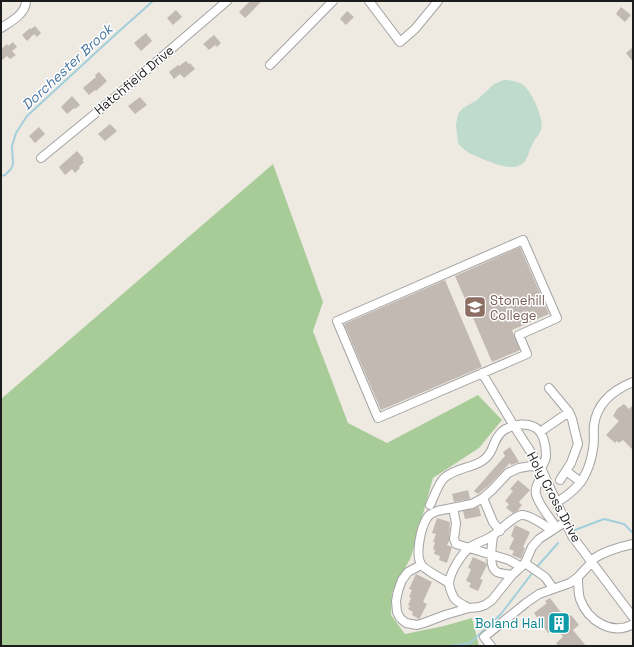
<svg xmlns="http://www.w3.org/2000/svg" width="634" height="647" viewBox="0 0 634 647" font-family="'Space Grotesk',sans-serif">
	<rect width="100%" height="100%" fill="#eeeae2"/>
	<path fill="#a8cc98" d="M273,164L323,302L313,331L348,423L387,443L478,395L502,420L479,448L433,478L411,557L392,593L391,615L405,634L444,626L472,618L479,646H1V399Z"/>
	<path fill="#bfdbce" d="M504,80C510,80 517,81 522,84C531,90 545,119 541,130C539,135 535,139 533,143C527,154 528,166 513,167C501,168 480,158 469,153L460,146L458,143L456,125L458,114L463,108L477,100L494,84Z"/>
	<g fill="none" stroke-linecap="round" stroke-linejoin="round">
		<path stroke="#a3cfdb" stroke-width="2" d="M1,176L5,175L11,169L13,164L12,146L16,133L27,116L116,34L153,1
			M575,530L604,519L624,524L633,533
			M536,568L558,543
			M449,646L470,643L501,614L533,572"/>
	</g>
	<path fill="#c2b9b2" d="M250,1H262L245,18L239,12Z
		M621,7L631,15L625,22L616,14Z
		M176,10L182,17L173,25L167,18Z
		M347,11L354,17L346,25L340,19Z
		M35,26L41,33L37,37L34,34L27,41L22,35L30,28L31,29Z
		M146,33L152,41L141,51L134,43Z
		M214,35L221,43L217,47L215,45L209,50L203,44Z
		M13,42L17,47L12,51L16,55L10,59L7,56L1,61V49L7,44L8,46Z
		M633,47V62L626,53Z
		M186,61L189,64L190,63L195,69L184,78L180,74L174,79L169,72L178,65L179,66Z
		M99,72L107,81L96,91L95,90L89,95L83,88L96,77L95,75Z
		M72,96L80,105L75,109L74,108L67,114L61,107Z
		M140,97L147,105L135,114L128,106Z
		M110,124L117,131L105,141L98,134Z
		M39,127L45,134L35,143L29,136Z
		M77,151L84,159L82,160L84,162L79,167L80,168L75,173L72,169L65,175L59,167Z
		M520,247L549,314L512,330L520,350L492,362L455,276Z
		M445,280L482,367L381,410L344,324Z
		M624,404L629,409L633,405V450L623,440L619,443L617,441L615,443L606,435L619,421L613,416L617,409Z
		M510,447L519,462L511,465L510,463L488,486L478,494L474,491L505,456L503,452Z
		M518,480L530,490L519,502L522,505L517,511L513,513L506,508L509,504L505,501L513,491L510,489Z
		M468,490L470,499L454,502L452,494Z
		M479,507L481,516L465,519L463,511Z
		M437,518L450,522L449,541L447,545L452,547L447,563L439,560L440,556L434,554L435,550L433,549L435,542H433L436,534L432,533Z
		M515,525L530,532L523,547L525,548L521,559L512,555L514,551L509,549L514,538L511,536Z
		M473,557L486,563L487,565L480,579L483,580L478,591L469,587L471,583L466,581L471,569L468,568Z
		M416,574L432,582L423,602L427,604L420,618L419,619L412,615L413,612L408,609L410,606L408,605L411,598L409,597L412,590L409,589Z
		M550,598L566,619L571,615L579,625L573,630L586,646H558L556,643L563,637L556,627L548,633L534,613L547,603L545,601Z"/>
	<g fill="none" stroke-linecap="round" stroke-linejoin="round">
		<g stroke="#a3a3a3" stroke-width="10">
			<path id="minor" d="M369,1L400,42L415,29L438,1
				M1,28C10,22 26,14 26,1
				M270,65L333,1
				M41,158L113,99L227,1
				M523,240L557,318L519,335L527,354L378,418L337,321Z
				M482,373L514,426L541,468L572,536L633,617
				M549,388L569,412L572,419L578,444L571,463L560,480
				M540,432L569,412
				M566,471L581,482
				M557,502C579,489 589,475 593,449C595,441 593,433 594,425C597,403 613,390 633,382
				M430,505C434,497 438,484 444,478C460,464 483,470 492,449C495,441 499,431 508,428C515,424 527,423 534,427C544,431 546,447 546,456C546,461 543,464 541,468C541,471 541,474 541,477C539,483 534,486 536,494C538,504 550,518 556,527
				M453,508L456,523L454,539L456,544L509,560L521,567
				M500,531L493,522L483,498L492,490L508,473L519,468L531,466L541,468
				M493,536C492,544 488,568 497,572C501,574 508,574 512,575
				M593,559C605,551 619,547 633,544
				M525,563L545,577L553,588
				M421,565L408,572L402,580L398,591L396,601L397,612L400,618L406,623L417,625L424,623L445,615L469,608L479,607L485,605L492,600L512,575L525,563L532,547L539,539L565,522
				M578,577C578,585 578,592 580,599C588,621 612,636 633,624
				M449,583C443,579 423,569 421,564C415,554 421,527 427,518C429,514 433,513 437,511L472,504L483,498
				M469,608C464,605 458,603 454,598C452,594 449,588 449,583C450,573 460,556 468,549C472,544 485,541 492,536C498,532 515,515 522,515C531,515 544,525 551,530
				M491,646L484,637L526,603L539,594L570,583L578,577L592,562"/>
		</g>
		<use href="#minor" stroke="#fff" stroke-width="8"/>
	</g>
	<defs>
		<g id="university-square" transform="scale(1.15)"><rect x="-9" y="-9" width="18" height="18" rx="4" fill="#8d6e63" stroke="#fff"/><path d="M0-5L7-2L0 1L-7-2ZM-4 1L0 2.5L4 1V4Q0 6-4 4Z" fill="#fff"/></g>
		<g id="building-square" transform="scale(1.15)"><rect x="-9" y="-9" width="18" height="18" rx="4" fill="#0f9aa8" stroke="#fff"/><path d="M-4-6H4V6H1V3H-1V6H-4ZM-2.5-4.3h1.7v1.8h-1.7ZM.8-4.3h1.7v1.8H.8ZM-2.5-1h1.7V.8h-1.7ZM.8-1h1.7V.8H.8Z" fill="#fff"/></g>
	</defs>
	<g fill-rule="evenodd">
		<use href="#university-square" x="475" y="307"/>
		<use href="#building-square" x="559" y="623"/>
	</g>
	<g text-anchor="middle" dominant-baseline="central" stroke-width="3" stroke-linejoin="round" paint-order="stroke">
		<g font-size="13" fill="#1c1c1c" stroke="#fff">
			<text transform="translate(134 80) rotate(-40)">Hatchfield Drive</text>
			<text transform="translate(554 497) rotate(62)">Holy Cross Drive</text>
		</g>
		<g font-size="13" fill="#785e54" stroke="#fff" text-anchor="start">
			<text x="490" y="300">Stonehill<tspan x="490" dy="15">College</tspan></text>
		</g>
		<g font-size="13" fill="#0d838f" stroke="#fff" text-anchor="end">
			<text x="544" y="623">Boland Hall</text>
		</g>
		<g font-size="14" font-style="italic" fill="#4877a1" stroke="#fff">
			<text transform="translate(67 67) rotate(-43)">Dorchester Brook</text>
		</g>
	</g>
	<rect width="634" height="647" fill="none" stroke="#1c1c1c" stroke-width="4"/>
</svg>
